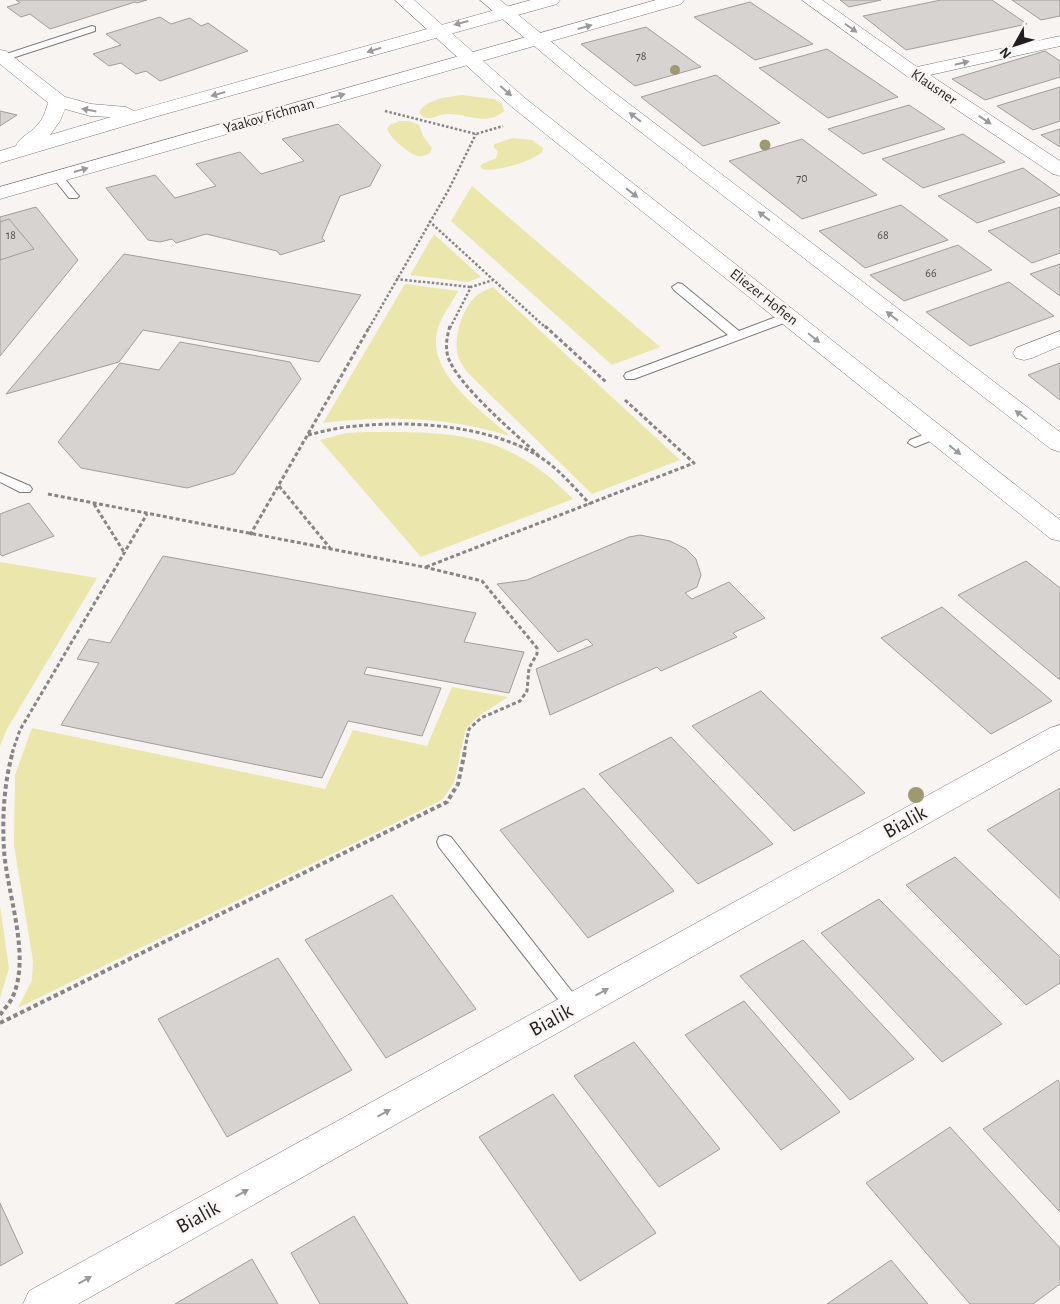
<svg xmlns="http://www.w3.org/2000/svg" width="1060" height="1304" viewBox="0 0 1060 1304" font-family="'Alegreya Sans',sans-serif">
	<rect width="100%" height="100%" fill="#f8f4f2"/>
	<path fill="#ebe6ab" d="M462,95L494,99L502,104L504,111C486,127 467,113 447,114C436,114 427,125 419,112C427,99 447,97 462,95Z
		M400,121H409L419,125L423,136L432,148L430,153C426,155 423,157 418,156C409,154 389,137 387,129L390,125Z
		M513,138L532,140L543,148L542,152C533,161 494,173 482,169L480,166L482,164L496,158L498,151L494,148V144Z
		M472,186L660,347L612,365L451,221Z
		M434,234L481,277L468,282L410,275Z
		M405,284L458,291C451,304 440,318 437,332C427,374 483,412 510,436C447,417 388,415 323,423Z
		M493,287L680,460L592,494L467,372C464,368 461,363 459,359C452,341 461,313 473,299C478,293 486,290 493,287Z
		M367,432C417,432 473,430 518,456C539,467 556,482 573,499L421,557L320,440L346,433Z
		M0,562L97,578L7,729L0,746Z
		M452,687L508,697L479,716L466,728L454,783L442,800L18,1008L32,980L33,961L14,845L15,775L32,728L325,789L353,730L427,746Z
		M0,906L9,968L0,998Z"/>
	<path fill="#d6d3d0" stroke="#a09d9a" d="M16,0H147L137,3L135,2L50,29L30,14L21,17L7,7L20,3Z
		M840,0H881L849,7Z
		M941,0H992L1027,24L906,50L863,16Z
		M1012,0H1060V16L1041,20Z
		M750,2L813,44L755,60L694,17Z
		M160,17L171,24L190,18L201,26L208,23L248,51L160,81L146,71L136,74L121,63L109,66L93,54L121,45L106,34Z
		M646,27L701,67L635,86L581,44Z
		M827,49L898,97L828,118L759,68Z
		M1045,51L1060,61V77L985,100L952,79Z
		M716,75L780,123L703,146L641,97Z
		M1060,87V121L1033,130L997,106Z
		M909,105L945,129L863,154L828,129Z
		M0,111L17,115L0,126Z
		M338,124L381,165L370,186L340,196L322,238L325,241L280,255L277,251L206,234L176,243L172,239L160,242L148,240L106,188L155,175L175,198L216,186L196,164L240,152L261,174L304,161L282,139Z
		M1060,129V147L1041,135Z
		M963,134L1005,162L923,188L882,159Z
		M802,139L877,195L802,219L729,161Z
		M1023,168L1060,195L977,223L938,196Z
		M901,205L948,240L865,268L819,231Z
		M36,207L78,260L0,356V217Z
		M1060,207V253L1032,263L988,231Z
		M9,219L34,249L0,260V222Z
		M958,245L992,270L904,301L870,275Z
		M124,254L361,295L319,362L143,330L119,362L6,394Z
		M1060,264V296L1030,274Z
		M1009,282L1054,316L970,346L926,312Z
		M180,342L290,362L301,379L234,474L187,488L81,468L58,442L120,363L159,370Z
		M1060,363V400L1028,375Z
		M29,503L54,536L2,556L0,554V514Z
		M640,535L670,541L686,549L696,559L701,575L697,587L685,593L692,599L729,582L765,618L733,633L737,637L661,671L657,667L550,715L536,669L593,645L587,639L558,652L497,584L527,580L629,537Z
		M163,556L476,613L464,642L524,652L509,693L367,667L364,674L441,688L422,736L348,721L322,778L61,725L99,663L77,659L89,639L110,643Z
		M1026,561L1060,588V680L958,595Z
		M942,607L1052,701L991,734L881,638Z
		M761,691L865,793L794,831L692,726Z
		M671,737L773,844L698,884L599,774Z
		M584,788L674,891L588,938L500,830Z
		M1060,788V899L987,830Z
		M955,857L1060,957V983L1026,1005L906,885Z
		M392,895L476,1009L386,1058L305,940Z
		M879,899L1002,1024L942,1062L821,933Z
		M803,940L914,1059L850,1100L740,976Z
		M278,958L352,1070L227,1137L158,1019Z
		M744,1001L840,1112L781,1150L685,1035Z
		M634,1042L720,1149L659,1187L574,1076Z
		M1058,1080L1060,1083V1212L983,1129Z
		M553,1094L656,1233L580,1281L479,1137Z
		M950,1127L1060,1248V1284L1033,1304H970L866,1183Z
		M0,1203L23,1253L0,1266Z
		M354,1216L408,1304H320L291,1253Z
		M252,1259L278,1304H175Z
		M891,1260L928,1304H827Z"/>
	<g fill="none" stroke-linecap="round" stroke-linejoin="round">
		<g stroke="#7c7877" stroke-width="2">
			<path id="service" d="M92,26L95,27V31L0,62V56Z
				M58,174L62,175L77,194L79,196L77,198H69L54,179L53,177L54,175Z
				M678,283L682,284L739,331L784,314L788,313L794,317L792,320L634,379H626L624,376L626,373L728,335L674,290L672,287Z
				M935,430L942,434L940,437L915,447L908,443L910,440Z
				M0,473L30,486L32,489L30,492H20L0,482Z
				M445,835L451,837L580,1002L583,1007L580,1012L574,1015L568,1012L439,847L437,842L439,837Z"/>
		</g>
		<g stroke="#7c7877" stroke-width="1">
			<path id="minor" d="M802,0H822L917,67L1060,36V46L930,75L1060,161V176L1053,174L908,77Z
				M0,50L6,51L65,97L67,101L65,105L58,107L51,105L0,64Z
				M1060,331V346L1032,358L1024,360L1016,358L1013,353L1016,348Z
				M1060,725V749L78,1304H23L29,1291L1050,728Z"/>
		</g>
		<g stroke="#7c7877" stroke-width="1">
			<path id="tertiary" d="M531,0H560L557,4L158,116L0,163V151L16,146C19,137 33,132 39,123C46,115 46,105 51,97L58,95L91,104L126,107L134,111ZM65,109L90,116L111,117L50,135L60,121Z
				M656,0H684L681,4L0,199V187Z"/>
		</g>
		<g stroke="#7c7877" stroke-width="1">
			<path id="secondary" d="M395,0H414L526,99L1060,520V541L1051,539L512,107Z
				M480,0H500L603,84L1060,432V452L1051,449L589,92Z"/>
		</g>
		<path stroke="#888584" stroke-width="2.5" stroke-dasharray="2.5 2" stroke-linecap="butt" d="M385,111L476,134L503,126
			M429,221L546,328
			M396,279L471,287
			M369,328L448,191L476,134
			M450,328L471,287L493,280"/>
		<path stroke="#888584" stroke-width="3" stroke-dasharray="4 2.5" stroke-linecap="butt" d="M450,326C447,336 445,346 448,357C458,386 515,433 539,456
			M545,326L606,382
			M308,435C324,431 340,427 357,426C414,420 495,426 543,459C561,471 575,489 590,504
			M279,486L330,548
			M48,494L424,567L482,581L537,648V654L529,668L527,691L520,701L481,718L469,729L464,753
			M94,504L124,552
			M250,535L370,326
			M426,567L694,463L625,400
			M12,753L20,730L147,514"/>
		<path stroke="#888584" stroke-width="4" stroke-dasharray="4.5 3" stroke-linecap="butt" d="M0,1015C4,1009 10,1003 13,996C31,955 7,894 4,850C2,817 4,783 13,751
			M0,1023L447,802L458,784L465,751"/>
		<use href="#service" fill="#fff" fill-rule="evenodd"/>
		<use href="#minor" fill="#fff" fill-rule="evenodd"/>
		<use href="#tertiary" fill="#fff" fill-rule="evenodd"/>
		<use href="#secondary" fill="#fff" fill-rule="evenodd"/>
	</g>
	<g fill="#9f9972">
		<circle cx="675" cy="70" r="5"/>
		<circle cx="765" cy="145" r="5.5"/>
		<circle cx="916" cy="795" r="8"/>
	</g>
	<defs><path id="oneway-solid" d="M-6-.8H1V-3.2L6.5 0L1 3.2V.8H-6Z" transform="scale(1.25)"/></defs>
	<g fill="#9b9a9a">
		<use href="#oneway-solid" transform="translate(461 23) rotate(165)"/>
		<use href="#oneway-solid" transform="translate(585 27) rotate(-16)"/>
		<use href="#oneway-solid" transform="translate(851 28) rotate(35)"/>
		<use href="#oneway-solid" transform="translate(374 50) rotate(163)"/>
		<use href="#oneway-solid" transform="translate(962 63) rotate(-13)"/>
		<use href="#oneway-solid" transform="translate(506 91) rotate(41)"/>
		<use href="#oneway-solid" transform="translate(218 94) rotate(164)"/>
		<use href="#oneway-solid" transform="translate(338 96) rotate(-16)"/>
		<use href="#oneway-solid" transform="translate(89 110) rotate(-169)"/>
		<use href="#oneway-solid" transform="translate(635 117) rotate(-142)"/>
		<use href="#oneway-solid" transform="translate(985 120) rotate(33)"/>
		<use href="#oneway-solid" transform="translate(81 170) rotate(-16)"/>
		<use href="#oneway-solid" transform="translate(632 193) rotate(38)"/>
		<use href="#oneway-solid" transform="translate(764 216) rotate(-142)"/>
		<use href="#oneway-solid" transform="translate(892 316) rotate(-142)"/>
		<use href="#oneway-solid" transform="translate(814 338) rotate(39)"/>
		<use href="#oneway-solid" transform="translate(1021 415) rotate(-143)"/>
		<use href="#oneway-solid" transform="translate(955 450) rotate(38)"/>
		<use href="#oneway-solid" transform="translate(602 992) rotate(-29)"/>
		<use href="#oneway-solid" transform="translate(384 1113) rotate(-29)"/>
		<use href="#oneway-solid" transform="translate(242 1193) rotate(-29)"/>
		<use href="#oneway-solid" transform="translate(85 1280) rotate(-29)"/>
	</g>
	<g text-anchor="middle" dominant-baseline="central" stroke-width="5" stroke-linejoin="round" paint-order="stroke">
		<g font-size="12" fill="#4e4b4a">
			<text x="641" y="56">78</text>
			<text x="802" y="178">70</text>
			<text x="11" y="235">18</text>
			<text x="883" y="235">68</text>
			<text x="931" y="273">66</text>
		</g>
		<g font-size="15" fill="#201e1e" stroke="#f8f4f2">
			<text transform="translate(934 87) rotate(34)">Klausner</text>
			<text transform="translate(269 116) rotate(-16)">Yaakov Fichman</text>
			<text transform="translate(764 297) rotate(38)">Eliezer Hofien</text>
		</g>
		<g font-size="21" fill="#201e1e" stroke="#f8f4f2">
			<text transform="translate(905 822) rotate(-29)">Bialik</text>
			<text transform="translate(551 1020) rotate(-29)">Bialik</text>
			<text transform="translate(198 1217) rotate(-29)">Bialik</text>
		</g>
	</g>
	<g transform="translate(1015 45) rotate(230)" stroke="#f8f4f2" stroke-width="4" paint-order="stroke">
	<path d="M0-4L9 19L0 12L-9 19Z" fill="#201e1e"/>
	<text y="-8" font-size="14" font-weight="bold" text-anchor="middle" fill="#201e1e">N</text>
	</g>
</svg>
